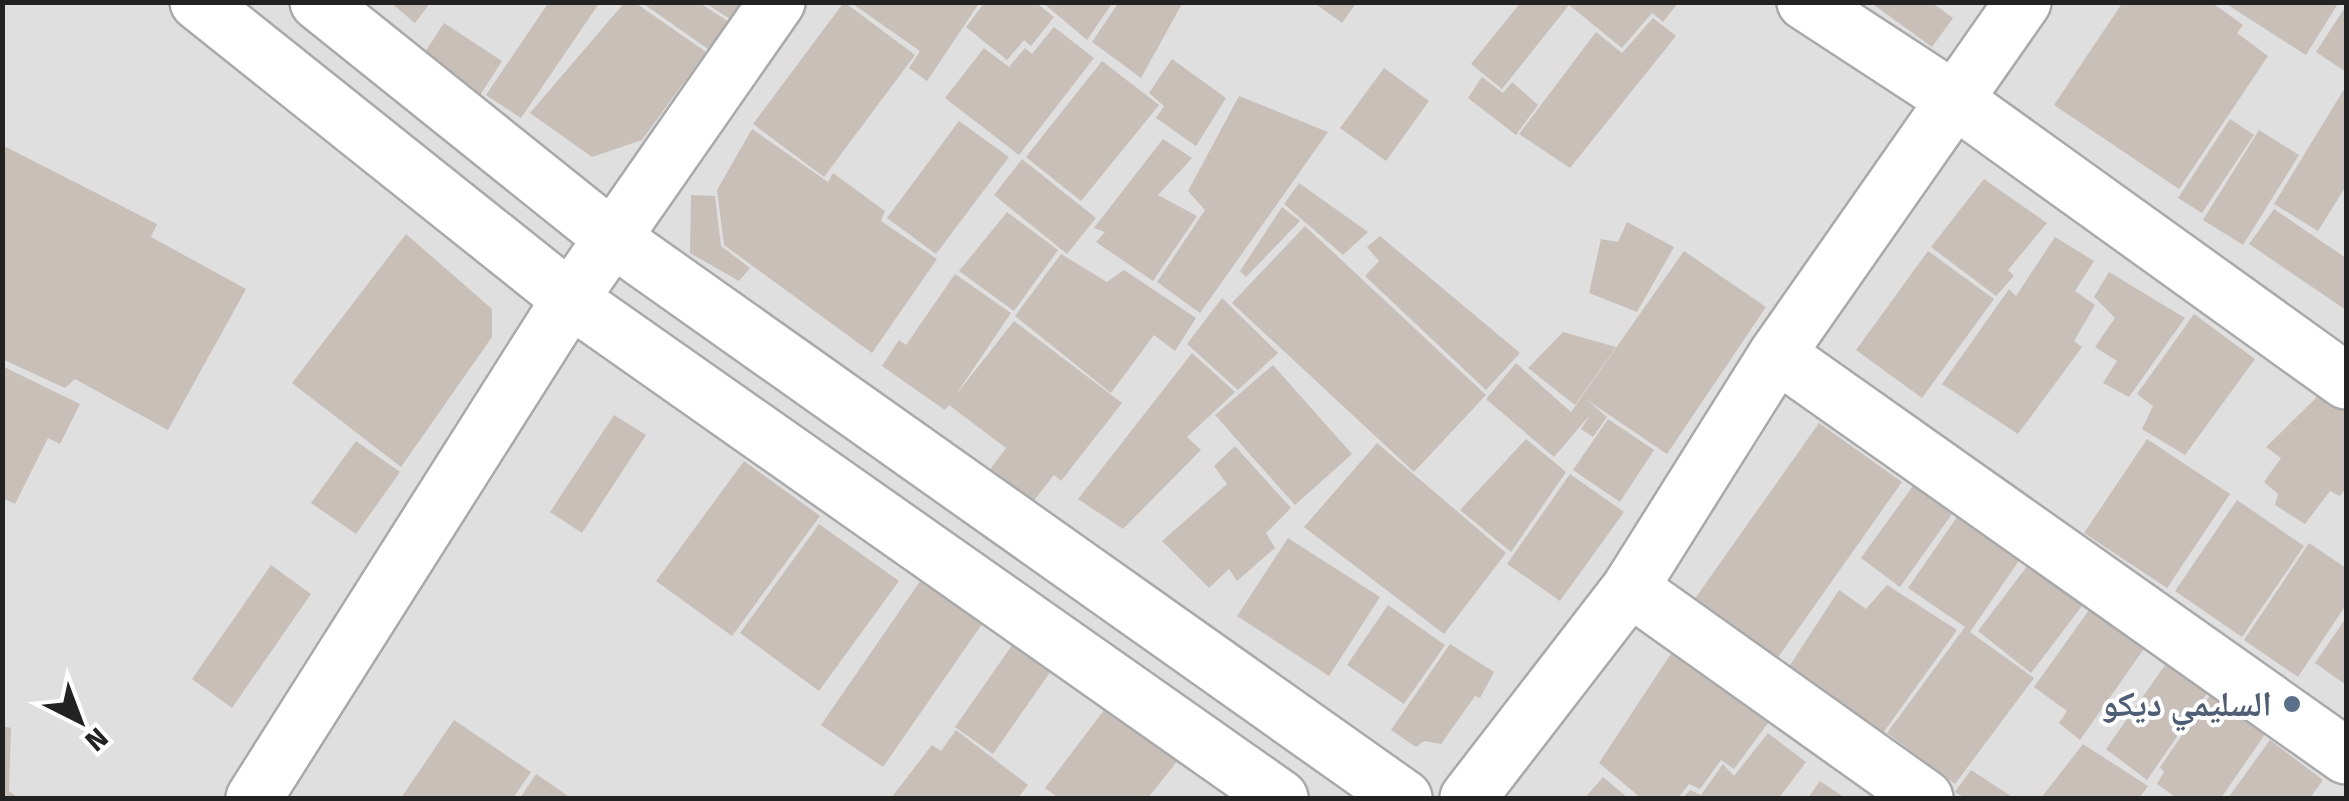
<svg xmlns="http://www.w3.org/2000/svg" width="2349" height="801" font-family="'Fira Sans','Noto Naskh Arabic',sans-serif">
<rect width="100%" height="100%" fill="#f2efe9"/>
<!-- residential -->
<rect fill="#e0dfdf" x="3" y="3" width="2343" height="795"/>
<!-- building -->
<g fill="#c7bfb8">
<path d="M390,2h41l-16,21z"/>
<path d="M549,2h51l-79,116 -35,-23z"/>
<path d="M625,2h9l72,50 -64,88 -50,17 -62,-44z"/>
<path d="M641,2h57l33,21 -20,28z"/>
<path d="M704,2h37l-11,17z"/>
<path d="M844,2l71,53 -91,122 -71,-53z"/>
<path d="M850,2h130l-53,79 -18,-13 11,-17z"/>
<path d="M985,2h50l19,15 -23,29 -7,-6 -17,20 -41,-33z"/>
<path d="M1042,2h71l-26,38z"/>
<path d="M1119,2h64l-42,76 -49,-36z"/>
<path d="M1313,2h44l-15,21z"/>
<path d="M1521,2h158l-16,20 -11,-9 -30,35 -53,-43 -67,84 -31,-25z"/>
<path d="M1870,2h61l22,16 -21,29z"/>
<path d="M2123,2h88l32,23 -6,8 31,23 -89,133 -125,-84z"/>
<path d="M2223,2h116l-33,53z"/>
<path d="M2346,6v66l-30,-20z"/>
<path d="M1653,18l23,18 -106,132 -51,-34 77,-102 26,21z"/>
<path d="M444,23l58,38 -23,36 -58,-39z"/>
<path d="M1054,27l40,31 -75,97 -74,-57 39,-50 25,19 16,-19 7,6z"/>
<path d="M1172,59l54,39 -30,48 -40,-28 8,-12 -15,-13z"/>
<path d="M1102,61l57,44 -78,96 -55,-44z"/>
<path d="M1384,68l45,33 -43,60 -46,-33z"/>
<path d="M1482,77l21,16 9,-11 26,23 -22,30 -48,-37z"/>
<path d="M2346,86v100l-28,45 -44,-27z"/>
<path d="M1239,96l89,36 -128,181 -43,-31 48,-72 -17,-19z"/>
<path d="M2230,119l24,16 -52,78 -24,-15z"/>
<path d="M959,121l50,36 -73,97 -49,-36z"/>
<path d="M752,129l76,53 5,-9 52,38 -4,10 56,38 -65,94 -148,-108 -7,-55z"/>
<path d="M2259,130l40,25 -56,90 -40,-25z"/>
<path d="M1163,139l29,19 -34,37 39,21 -44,65 -57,-39 9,-10 -11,-4z"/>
<path d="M2,145l155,79 -6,13 95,52 -78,141 -93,-51 -10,9 -63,-29z"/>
<path d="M1022,159l74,59 -29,36 -73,-59z"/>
<path d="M1984,179l63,44 -39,47 6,6 -18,20 -65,-49z"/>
<path d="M1299,183l69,49 -25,23 -59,-51z"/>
<path d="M691,195l24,1 6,50 29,22 -11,13 -49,-28z"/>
<path d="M1282,207l18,14 -54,56 -6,-6z"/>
<path d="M2274,209l72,49v52l-97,-66z"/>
<path d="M1007,212l51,38 -44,61 -55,-40z"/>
<path d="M1627,222l47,25 -37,65 -48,-19 12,-54 17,3z"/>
<path d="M1305,226l181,169 -72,77 -182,-169z"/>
<path d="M406,234l86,75v28l-91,130 -109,-84z"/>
<path d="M1380,236l140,117 -34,37 -121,-114 14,-15 -12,-14z"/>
<path d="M2055,237l39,24 -19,30 20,14 -21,36 8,6 -64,87 -76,-50 67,-95 7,7z"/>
<path d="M1684,251l82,56 -99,147 -80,-54 20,17 -14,20 -12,-8 9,-14 -36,42 -68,-58 30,-36 55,49z"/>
<path d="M1928,251l66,48 -72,99 -66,-48z"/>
<path d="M1061,254l46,28 17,-12 72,48 -21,33 -21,-16 -43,58 -96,-77z"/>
<path d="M2109,272l76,46 -56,79 -26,-14 14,-22 -22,-14 20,-29 -21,-21z"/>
<path d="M955,274l56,39 -56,83 59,-75 108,82 -61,78 -7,-6 -22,28 -43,-32 17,-23 -57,-43 -4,5 -63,-44 17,-26 7,5z"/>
<path d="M1222,298l56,55 -40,37 -51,-46z"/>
<path d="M2194,314l61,45 -70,96 -43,-26 11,-23 -16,-12z"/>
<path d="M1563,332l53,15 -41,58 -47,-37z"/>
<path d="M1192,353l43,39 -48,45 14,13 -78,79 -45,-30z"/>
<path d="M1273,365l79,89 -57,51 -80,-90z"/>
<path d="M2,366l78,38 -20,40 -12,-6 -33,66 -13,-6z"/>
<path d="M2320,394l26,19v75l-6,8 -10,-5 -25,33 -30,-19 3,-11 -14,-12 17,-24 -15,-11z"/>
<path d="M614,415l32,20 -64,98 -32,-21z"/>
<path d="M1608,419l46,31 -34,52 -47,-32z"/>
<path d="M1819,423l83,59 -130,184 -83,-59z"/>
<path d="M1526,439l40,33 -55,80 -51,-42z"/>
<path d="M2147,439l83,55 -63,94 -83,-55z"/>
<path d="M356,441l44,31 -44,62 -45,-31z"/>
<path d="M1377,443l129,110 -62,81 -140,-107z"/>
<path d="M1235,446l56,62 -25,25 9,15 -38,33 -8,-12 -20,19 -47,-47 65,-57 -13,-18z"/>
<path d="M744,461l76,55 -88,120 -76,-55z"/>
<path d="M1923,472l39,28 -62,87 -39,-29z"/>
<path d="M1570,474l54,38 -64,89 -53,-37z"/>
<path d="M2237,500l67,46 -62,91 -67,-46z"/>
<path d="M1966,504l63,42 -59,86 64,46 -79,106 -68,-51 78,-106 -57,-39z"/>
<path d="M819,524l80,57 -80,110 -79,-58z"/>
<path d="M1288,538l92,59 -51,79 -92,-60z"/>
<path d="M2309,543l37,25v37l-48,72 -54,-37z"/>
<path d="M2037,553l54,41 -60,79 -53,-42z"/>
<path d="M934,561l62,43 -113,163 -62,-42z"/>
<path d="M271,565l40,29 -79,114 -40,-29z"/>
<path d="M1887,585l70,45 -79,110 -97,-61 58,-89 27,19z"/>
<path d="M2094,603l54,40 -68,97 -21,-17 8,-12 -33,-24z"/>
<path d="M1388,605l57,40 -41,59 -57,-39z"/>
<path d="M2346,618v67l-31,-22z"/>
<path d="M1022,631l38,27 -67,96 -38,-27z"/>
<path d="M1450,644l44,28 -14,26 -5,-2 -34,48 -17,-3 -8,6 -25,-17z"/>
<path d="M1674,649l94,74 -34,46 -13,-9 -21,29 -11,-5 -11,14h-37l-42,-35z"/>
<path d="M2170,658l40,31 -63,91 -41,-31z"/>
<path d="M2213,691l55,39 -47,68h-44l-20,-14 7,-12 -4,-5z"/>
<path d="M1111,701l71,54 -34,43h-89l-14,-10z"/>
<path d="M454,720l77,52 -18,26h-112z"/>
<path d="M2,726l9,2 -2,63 9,7h-16z"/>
<path d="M956,730l72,55 -10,13h-127l41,-53 9,6z"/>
<path d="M1768,733l38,29 -27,36h-96l7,-8 11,5 22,-31 11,12z"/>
<path d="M2270,740l53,40 -13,18h-82z"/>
<path d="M2083,744l65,42 -9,12h-98z"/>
<path d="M1971,770l43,28h-49l-10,-6z"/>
<path d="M536,774l35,24h-51z"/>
<path d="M1603,777l25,21h-43z"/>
<path d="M1820,781l25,17h-37z"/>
</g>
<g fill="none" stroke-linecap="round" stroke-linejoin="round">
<!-- minor casing -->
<g stroke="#a9a9a9" stroke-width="60">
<g id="minor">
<path d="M198,2l372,297 710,499"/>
<path d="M318,2l293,235 793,561"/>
<path d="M1805,2l150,98 391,281"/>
<path d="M1777,354l569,402"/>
<path d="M1630,588l295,210"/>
<path d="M254,798l316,-499 207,-297"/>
<path d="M1468,798l162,-210 147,-234 246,-352"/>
</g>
</g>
<!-- minor -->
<use href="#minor" stroke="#fff" stroke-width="55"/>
</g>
<!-- markers -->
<circle fill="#5c6f8a" stroke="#fff" stroke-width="4" cx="2292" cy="704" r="10"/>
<g text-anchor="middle" stroke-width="8" stroke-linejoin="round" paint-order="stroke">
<!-- service labels -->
<g font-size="35" font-weight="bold" fill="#4e5e75" stroke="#fff" text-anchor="end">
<text x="2272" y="716">السليمي ديكو</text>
</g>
</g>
<!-- border -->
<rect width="2349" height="801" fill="none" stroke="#222222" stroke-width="10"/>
<!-- north arrow -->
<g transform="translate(80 721) rotate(138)" stroke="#ffffff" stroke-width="8" paint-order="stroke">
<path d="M0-8L18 38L0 25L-18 38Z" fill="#222222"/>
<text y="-15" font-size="28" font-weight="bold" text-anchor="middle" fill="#222222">N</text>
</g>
</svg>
